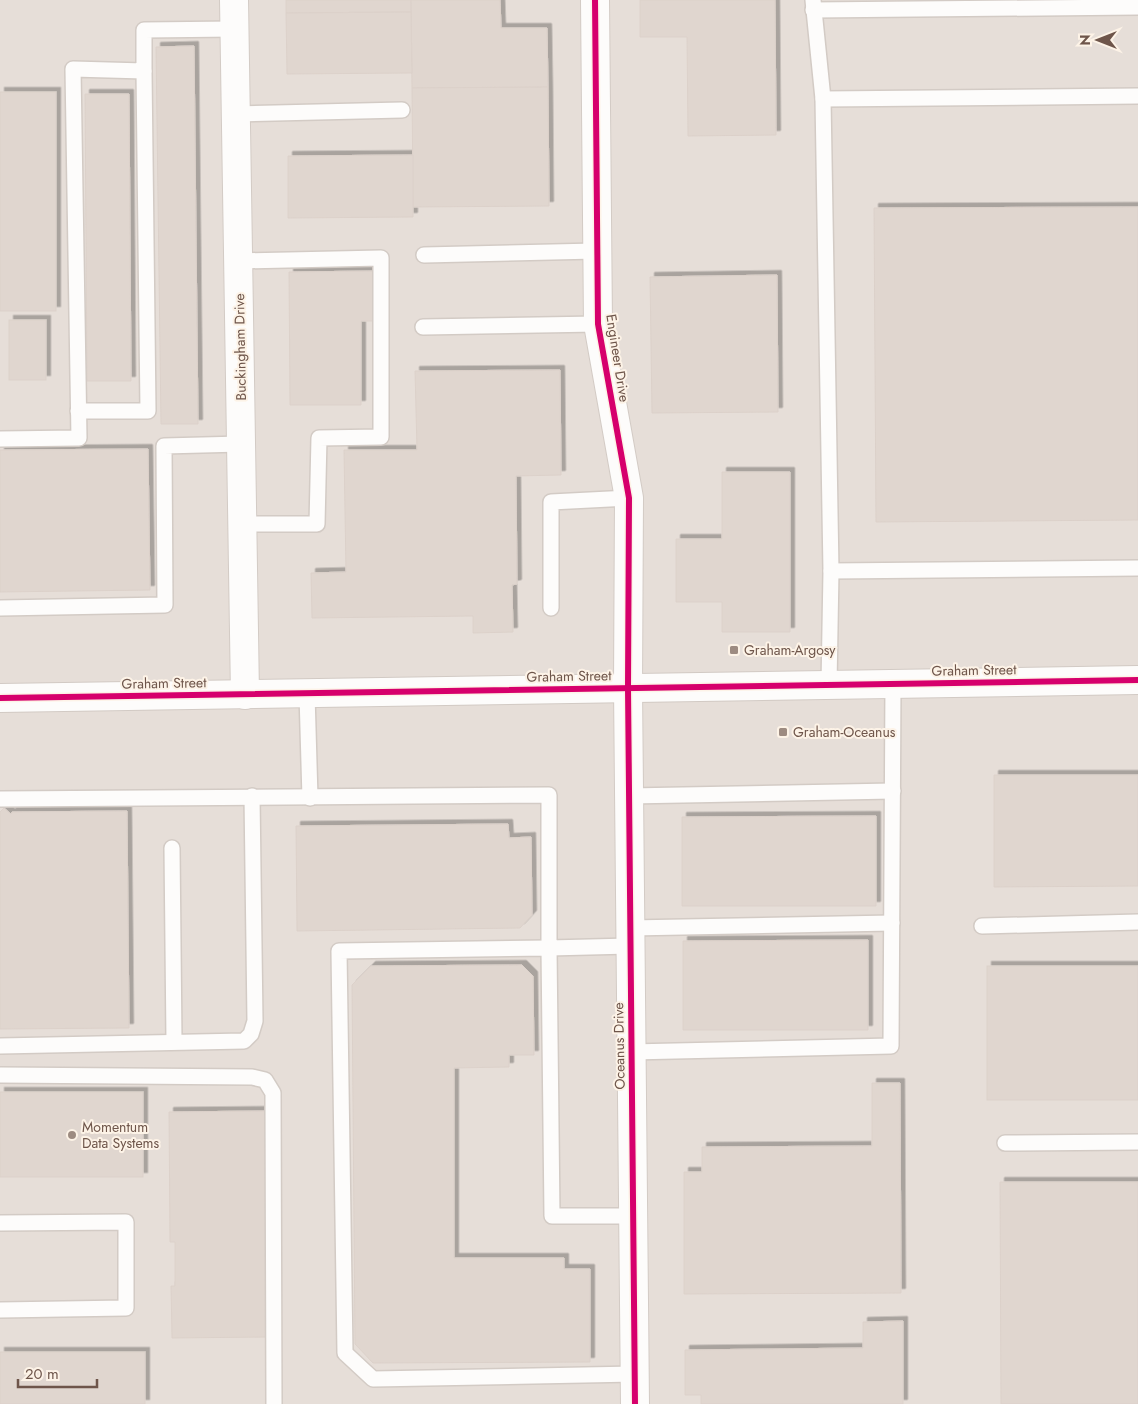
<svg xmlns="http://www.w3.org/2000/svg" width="1138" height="1404" font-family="Jost,sans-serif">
<defs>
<filter id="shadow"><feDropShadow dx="4.5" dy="-4.5" stdDeviation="0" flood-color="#0004"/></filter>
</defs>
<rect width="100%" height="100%" fill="#f4eee7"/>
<!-- industrial -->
<rect fill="#e6ded8" x="0" y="0" width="1138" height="1404"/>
<!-- building -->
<g fill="#e0d6cf" stroke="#dcd1ca" filter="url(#shadow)">
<path d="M286,0h125v12l-125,1z"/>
<path d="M411,0h89l1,28h46l1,59 -136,1z"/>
<path d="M640,0h135l1,135 -88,1 -1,-99h-47z"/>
<path d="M411,12l1,61 -125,1 -1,-61z"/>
<path d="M194,46l4,378h-37l-5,-377z"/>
<path d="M548,87l1,119 -136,1 -1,-119z"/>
<rect x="0" y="92" width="56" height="219"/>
<path d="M85,94h44l2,287h-44z"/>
<path d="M413,155v62l-125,1v-62z"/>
<path d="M1138,207v313l-262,2 -2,-314z"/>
<path d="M377,271v50h-16v84h-71l-1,-133z"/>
<path d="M777,275l1,137 -126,1 -2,-136z"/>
<rect x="9" y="320" width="37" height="60"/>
<path d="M560,370l1,105 -45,1 1,108 -5,1 1,47 -40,1v-17l-161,2 -1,-45 35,-1 -2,-122h73l-2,-79z"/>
<path d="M148,449l2,141 -150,2v-142z"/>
<path d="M722,472h68v160h-68v-30h-46v-63h46z"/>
<path d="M994,775h144v111l-144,1z"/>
<path d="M4,808l7,6 1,-2 115,-1 2,217 -129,1v-217z"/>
<path d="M876,816v90h-194v-89z"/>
<path d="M508,824l1,14 22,-1 1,78 -12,13 -223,3 -1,-105z"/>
<path d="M868,940v90h-185v-89z"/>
<path d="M522,965l11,11 1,79h-25v12l-55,1v190h110v11h26v93l-217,1 -18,-19 -3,-359 19,-19z"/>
<rect x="987" y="966" width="151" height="134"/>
<path d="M872,1083h28l1,210 -217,1v-122h18v-25l170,-1z"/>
<rect x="0" y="1092" width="143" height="85"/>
<path d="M265,1111l2,226 -95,1 -1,-52h4v-44h-5l-1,-130z"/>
<path d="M1000,1182h138v222h-137z"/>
<path d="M903,1321v83h-202v-9h-16v-45l178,-2v-26z"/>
<rect x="0" y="1352" width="145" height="52"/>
</g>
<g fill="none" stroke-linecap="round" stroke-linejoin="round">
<!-- lane casing -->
<g stroke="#d3cbc5" stroke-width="18">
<g id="lane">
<path d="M813,0l10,99 8,472 -2,114"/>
<path d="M813,10l325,-3"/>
<path d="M823,99l315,-3"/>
<path d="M236,114l166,-4"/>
<path d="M424,255l172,-4"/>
<path d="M238,261l143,-3v179l-62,1 -2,86h-74"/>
<path d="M423,327l175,-3"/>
<path d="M78,411h70l-4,-340"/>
<path d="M0,439l79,-1 -6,-369 71,2v-41l91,-1"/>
<path d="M831,571l307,-3"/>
<path d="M0,608l165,-3 -1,-159 77,-2"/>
<path d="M551,608v-106l78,-4"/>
<path d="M307,694l3,104"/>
<path d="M629,796l264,-5"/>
<path d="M0,799l549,-4v153l81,-2"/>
<path d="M172,848l2,193"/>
<path d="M982,926l156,-4"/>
<path d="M630,928l262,-5"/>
<path d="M0,1046l244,-5 7,-7 4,-13 -3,-225"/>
<path d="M631,1052l260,-6 2,-363"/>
<path d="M0,1075l252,2 13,3 8,13 1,311"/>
<path d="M1005,1143l133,-1"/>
<path d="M633,1216h-81l-3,-268 -210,3 6,402 28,26 262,-5"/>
<path d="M0,1223l126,-1v86l-126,2"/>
</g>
</g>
<!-- street casing -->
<g stroke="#d3cbc5" stroke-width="30">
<g id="street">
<path d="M234,0l11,695"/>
<path d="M595,0l3,324 31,174 -1,190 7,716"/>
</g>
</g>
<!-- secondary casing -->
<g stroke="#d2cac4" stroke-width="30">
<path id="secondary" d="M0,698l1138,-18"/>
</g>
<!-- lane -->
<use href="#lane" stroke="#fdfcfb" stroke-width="15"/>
<!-- street -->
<use href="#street" stroke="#fdfcfb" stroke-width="28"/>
<!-- secondary -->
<use href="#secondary" stroke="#fdfcfb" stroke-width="28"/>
<!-- cycleway casing -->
<g stroke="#fdf3e7" stroke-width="9">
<g id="cycleway">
<path d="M595,0l3,324 31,174 -1,190 7,716"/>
<path d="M0,698l1138,-18"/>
</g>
</g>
<!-- cycleway -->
<use href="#cycleway" stroke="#d6006c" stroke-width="6"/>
</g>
<!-- markers -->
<g fill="#9d8b81" stroke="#fdf3e7" stroke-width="2">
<rect x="729" y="645" width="10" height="10" rx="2.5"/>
<rect x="778" y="727" width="10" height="10" rx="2.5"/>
<circle cx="72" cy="1135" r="5"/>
</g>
<g text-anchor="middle" stroke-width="4" stroke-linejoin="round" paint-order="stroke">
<!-- street labels -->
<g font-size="14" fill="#6e554a" stroke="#fdf3e7">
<text transform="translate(240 347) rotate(-91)" y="5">Buckingham Drive</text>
<text transform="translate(618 358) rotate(81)" y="5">Engineer Drive</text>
<text transform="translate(974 670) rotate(-1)" y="5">Graham Street</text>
<text transform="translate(569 676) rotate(-1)" y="5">Graham Street</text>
<text transform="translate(164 683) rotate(-1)" y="5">Graham Street</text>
<text transform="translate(619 1046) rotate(-91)" y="5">Oceanus Drive</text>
</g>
<!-- poi labels -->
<g font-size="14" fill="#6e554a" stroke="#fdf3e7" text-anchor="start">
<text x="744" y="655">Graham-Argosy</text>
<text x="793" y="737">Graham-Oceanus</text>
<text x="82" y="1132">Momentum<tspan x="82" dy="16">Data Systems</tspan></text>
</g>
</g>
<!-- north arrow -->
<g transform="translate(1098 40) rotate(270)" stroke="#fdf3e7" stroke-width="4" paint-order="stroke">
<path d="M0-4L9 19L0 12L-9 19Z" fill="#6e554a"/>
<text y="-8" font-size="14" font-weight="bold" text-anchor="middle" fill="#6e554a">N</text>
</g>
<!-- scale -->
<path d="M18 1379v8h79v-8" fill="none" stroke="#6e554a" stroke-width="2.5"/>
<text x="25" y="1379" font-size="15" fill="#6e554a" stroke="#fdf3e7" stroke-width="4" paint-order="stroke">20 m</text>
</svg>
